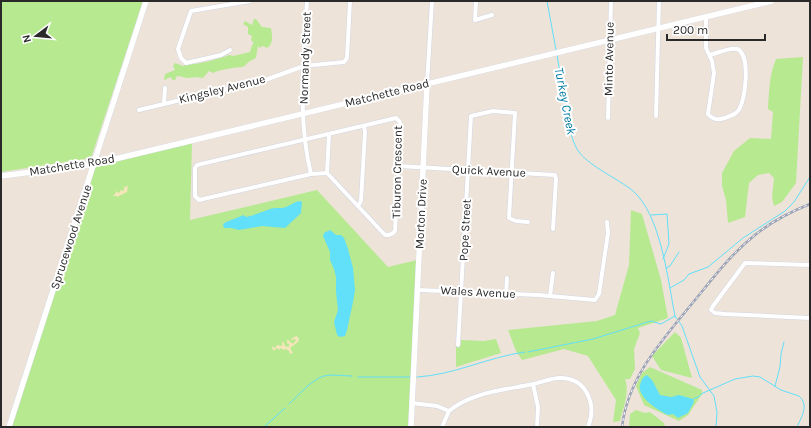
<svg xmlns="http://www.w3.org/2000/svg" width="811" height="428" font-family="Karla,sans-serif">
<rect width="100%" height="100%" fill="#ede3d9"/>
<!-- green -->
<g fill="#b7e991">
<path d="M1,1h142l-52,157 -90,14z"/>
<path d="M254,19h2l6,8 9,1c1,7 3,16 -4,20l-4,-2 -4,2 -1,-3 -2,13 -6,3 -7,6c-6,0 -25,3 -30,6l-4,-2 -6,7c-6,-1 -10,-1 -15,0 -4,0 -7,-2 -11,-2l-2,4h-2l-3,-3 -5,3 -1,-1 1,-5 10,-4 -2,-4 2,-3 8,3 4,-2c7,2 35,-6 42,-9l4,1 17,-4 2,-7 2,-2 -3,-3 1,-4 -4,-2v-7l-5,-3 2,-3 7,4z"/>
<path d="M803,57l-7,126 -14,19 -8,4 -2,-8 2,-20 -5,-5 -11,2 -9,8 -4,34 -17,6 -2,-23 -4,-14v-13l12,-22 16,-13 21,1 2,-27 -5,-3c1,-17 1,-33 8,-50z"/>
<path d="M192,143l-2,77 127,-30 71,77 29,-7 -9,167h-397l84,-259 3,-2z"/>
<path d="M631,210l11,4 19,66 7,38 -30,10 2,5 -6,16 1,20 -5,10h-5c5,13 -2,29 -5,42l-7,1 3,-22 -28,-44 -24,-7 -42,11 -6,-9 -8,-21 89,-9 18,-6 14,-50z"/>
<path d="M675,332l6,6 11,40 -31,-8 -9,-14z"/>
<path d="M496,339l5,14 -45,14v-22h5v-5l23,1z"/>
<path d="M650,367l52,23v4l-14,21 -9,6 -35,-16 -8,-19 6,-13z"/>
<path d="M636,410l9,3 5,-1 14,11 1,4h-36l1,-13z"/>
</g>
<!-- sand -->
<g fill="#f5e6b9">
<path d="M128,186l-1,6 -10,5v-1h-4l3,-3 -1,-2 4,2 2,-3 3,1v-4z"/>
<path d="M296,336l2,1 1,2 -1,3 -8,6 3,5 -3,1 -1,-3 -3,-2 -3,1 -2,-2 -2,2 -2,-2 -4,3 -1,-5 3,2 2,-3 5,1v-3l1,-2 2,5 4,1v-3l-2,-1v-3h1l5,4 3,-4 -1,-1 -3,1 -1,-1z"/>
</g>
<!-- water -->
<g fill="#62dff9">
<path d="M300,201l2,1 -1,11 -16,15 -23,-2 -23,4 -8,-2h-7l-1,-4c3,-3 15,-6 20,-9l3,2c9,-2 16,-5 24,-8 5,-2 11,0 16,-2 5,-2 8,-5 14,-6z"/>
<path d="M330,230l6,5h5l3,3 4,11 5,19 2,22 -2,12 -6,28 -2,6 -5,1 -3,-2 -3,-13 4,-12 -2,-18v-15l-2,-8 -4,-9v-8l-7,-16 1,-3z"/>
<path d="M647,375l5,5 8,15 11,2 8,-2 14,4 1,3 -6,11 -10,5 -5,-4 -5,1c-10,-5 -34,-19 -27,-33 1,-3 2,-5 6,-7z"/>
</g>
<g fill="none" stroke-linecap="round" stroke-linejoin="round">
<!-- stream -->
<g stroke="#62dff9" stroke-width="1">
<path d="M547,1l9,49"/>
<path d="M557,55c3,18 6,36 10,54 2,13 3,28 10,40 9,16 42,30 56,42 28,24 35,90 42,125l7,10 18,51 14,19 3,16 -1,15"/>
<path d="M651,215l16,-1 2,30 -6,15"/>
<path d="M666,268l4,-2 9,-14"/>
<path d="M670,288l14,-8 5,-6 19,-7 35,-29 42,-27 9,-9 16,-25"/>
<path d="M528,352l65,-13 58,-18 10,3 14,-8"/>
<path d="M358,377h53"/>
<path d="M417,377c37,-2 71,-20 108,-25"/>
<path d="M775,386l5,-19 1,-13 3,-12"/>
<path d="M693,399l5,-2 5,-4 32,-14 18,-3 7,1 21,13 18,6c10,9 3,20 -2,31"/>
<path d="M289,404c9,-8 23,-25 35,-28 9,-2 19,0 28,0"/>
<path d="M264,427l21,-19"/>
</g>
<!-- street casing -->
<g stroke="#cfd5e4" stroke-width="5">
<g id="street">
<path d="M307,1c-3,57 -10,117 4,173"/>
<path d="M476,1l-1,19 17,-5"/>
<path d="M706,17v31l6,13 2,12 -6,41c5,6 10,6 17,4 4,-2 10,-3 13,-7 8,-10 13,-57 -1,-62 -7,-2 -19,4 -27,6"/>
<path d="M230,50l-9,5 -35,8 -5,-5 -3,-9 13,-38 59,-10"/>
<path d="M427,84l5,-83"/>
<path d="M164,103l1,-15"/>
<path d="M139,110l129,-31 36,-13 40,-4 3,-4 3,-57"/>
<path d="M656,116l3,-115"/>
<path d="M396,118l3,3 2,4 -6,106c-3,4 -6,4 -10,4l-58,-62 -16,1 -112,26 -4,-4v-28l2,-3z"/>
<path d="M608,118l3,-117"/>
<path d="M399,166l156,9 1,4 -3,50"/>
<path d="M327,173l2,-39"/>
<path d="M358,206l3,-5 4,-69 -1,-6"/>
<path d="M810,265l-65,-2 -32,43 -2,4 4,3 10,1 85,4"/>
<path d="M418,290l120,5 57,5 4,-6 9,-61 -1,-11"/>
<path d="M506,294l1,-16"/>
<path d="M550,296l3,-23"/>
<path d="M458,345l13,-229 22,-5 22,2 -6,105 7,3 12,1"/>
<path d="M533,384l5,23 -1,20"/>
<path d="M412,403l25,3 12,5c23,-19 56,-21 84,-27 9,-2 19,-6 27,-6 27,0 37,27 28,49"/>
<path d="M442,427l7,-16"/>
</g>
</g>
<!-- secondary casing -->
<g stroke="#cfd5e4" stroke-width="6">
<g id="secondary">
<path d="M1,176l93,-12 678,-163"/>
<path d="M9,427l137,-426"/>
<path d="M411,427l16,-343"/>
</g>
</g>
<!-- street -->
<use href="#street" stroke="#fff" stroke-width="4"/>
<!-- secondary -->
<use href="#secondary" stroke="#fff" stroke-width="5.5"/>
<!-- rail casing -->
<g stroke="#9ca2b5" stroke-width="2.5">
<path id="rail" d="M622,427c6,-51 42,-89 73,-127 19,-23 36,-46 60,-65 16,-13 35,-23 55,-31"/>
</g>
<!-- rail -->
<use href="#rail" stroke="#fff" stroke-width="1" stroke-dasharray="3" stroke-linecap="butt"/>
</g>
<g text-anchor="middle" stroke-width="4" stroke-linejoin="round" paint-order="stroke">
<!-- street labels -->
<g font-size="12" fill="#292929" stroke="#fff">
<text transform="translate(305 58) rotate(-88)" y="4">Normandy Street</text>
<text transform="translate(609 59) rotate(-89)" y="4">Minto Avenue</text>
<text transform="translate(222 89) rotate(-14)" y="4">Kingsley Avenue</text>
<text transform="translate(387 93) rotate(-14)" y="4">Matchette Road</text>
<text transform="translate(72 165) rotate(-9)" y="4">Matchette Road</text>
<text transform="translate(489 171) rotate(3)" y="4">Quick Avenue</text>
<text transform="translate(397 172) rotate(-89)" y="4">Tiburon Crescent</text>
<text transform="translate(421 214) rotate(-87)" y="4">Morton Drive</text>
<text transform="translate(465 230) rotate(-87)" y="4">Pope Street</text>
<text transform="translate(71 237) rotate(-72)" y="4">Sprucewood Avenue</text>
<text transform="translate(478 292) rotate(3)" y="4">Wales Avenue</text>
</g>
<!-- water labels -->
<g font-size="13" font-style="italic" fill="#027ca4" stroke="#fff">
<text transform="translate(566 101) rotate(79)" y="5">Turkey Creek</text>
</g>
</g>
<!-- border -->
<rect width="811" height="428" fill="none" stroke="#292929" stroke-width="4"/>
<!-- north arrow -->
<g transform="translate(36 36) rotate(254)" stroke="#ffffff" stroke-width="3" paint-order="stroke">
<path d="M0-3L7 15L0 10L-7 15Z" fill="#292929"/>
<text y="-6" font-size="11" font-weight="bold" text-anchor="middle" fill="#292929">N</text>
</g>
<!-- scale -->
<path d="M667 34v6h98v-6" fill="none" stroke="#292929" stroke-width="2"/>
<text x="673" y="34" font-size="12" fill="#292929" stroke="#ffffff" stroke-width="3" paint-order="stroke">200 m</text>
</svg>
